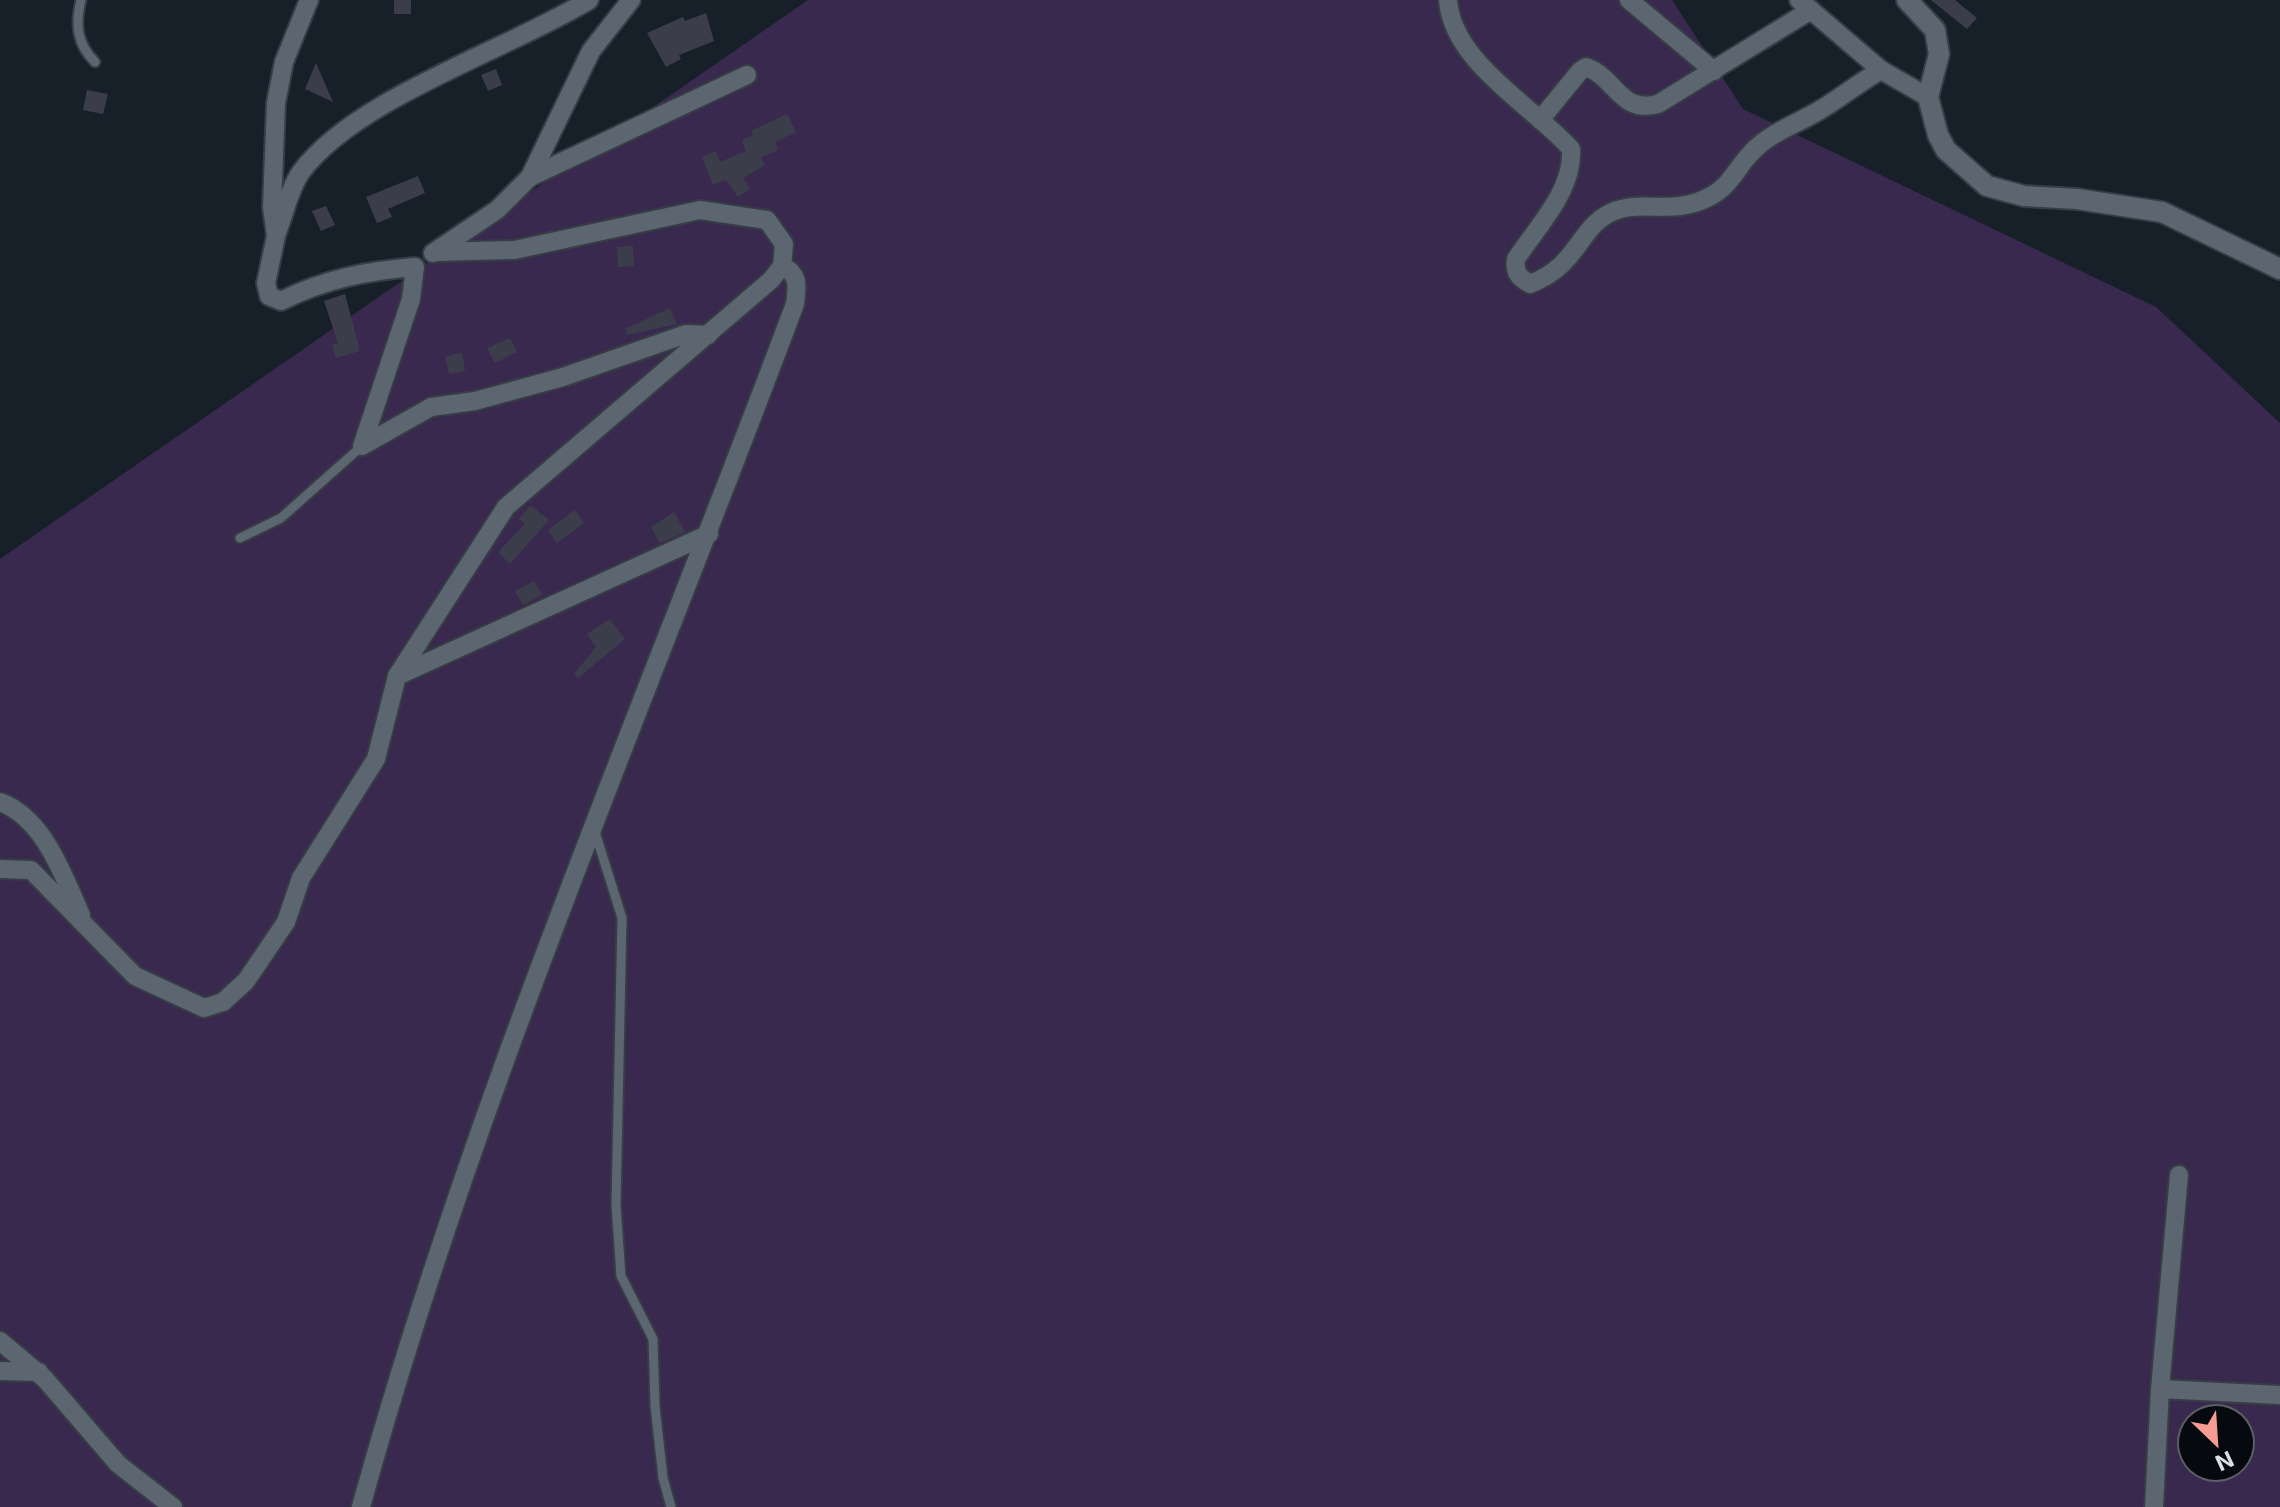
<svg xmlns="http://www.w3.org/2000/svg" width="2280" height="1507" font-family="Inter,sans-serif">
<rect width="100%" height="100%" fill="#172029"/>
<!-- green -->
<path fill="#3a294e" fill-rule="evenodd" d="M808,0h864l71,109 413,198 124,116v1084h-2280v-948zM2192,1419h48v48h-48z"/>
<!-- building -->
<g fill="#3b3e4a">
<rect x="394" y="0" width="17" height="14"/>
<path d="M1931,0h24l22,18 -10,11z"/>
<path d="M706,13l8,28 -35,14 2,4 -15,8 -19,-34 36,-16 2,4z"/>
<path d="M316,63l17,39 -28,-13z"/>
<path d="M496,69l6,16 -14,6 -7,-16z"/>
<path d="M87,90l21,4 -5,20 -20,-4z"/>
<path d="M787,114l9,18 -21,10 3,8 -17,8 4,7 -22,13 7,11 -12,8 -12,-17 -13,5 -11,-28 14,-6 4,11 26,-11 -4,-11 11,-5 -2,-4z"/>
<path d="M418,176l7,17 -37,16 4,8 -15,6 -11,-26z"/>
<path d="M326,206l9,19 -14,6 -9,-20z"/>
<path d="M633,246l1,20 -16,1 -1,-20z"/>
<path d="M345,294l15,57 -24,7 -4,-13 6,-2 -14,-42z"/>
<path d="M670,308l7,16 -50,11 -2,-6z"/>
<path d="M510,338l7,14 -22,11 -8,-15z"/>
<path d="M462,352l3,19 -16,3 -4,-17z"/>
<path d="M530,505l19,15 -39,44 -12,-12 27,-28 -6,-5z"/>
<path d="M575,510l9,13 -27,20 -9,-13z"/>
<path d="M674,512l11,20 -25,11 -9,-16z"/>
<path d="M534,581l8,14 -19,10 -8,-14z"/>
<path d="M610,619l15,20 -47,39 -4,-4 22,-27 -9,-13z"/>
</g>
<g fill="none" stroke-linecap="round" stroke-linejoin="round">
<!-- lane casing -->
<g stroke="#373d44" stroke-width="13">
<g id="lane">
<path d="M81,0c-6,25 -4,44 14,62"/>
<path d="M240,538l41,-20 81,-72"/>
<path d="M595,832l27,86 -6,287 5,71 32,63 2,67 8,72 8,29"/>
</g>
</g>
<!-- street casing -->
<g stroke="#373d44" stroke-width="22">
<g id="street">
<path d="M309,0l-25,62 -8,41 -4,104 4,29 -10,47 3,13 12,5c44,-22 85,-30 134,-34l-4,32 -49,147 69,-39 44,-6 88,-24 123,-43 22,1"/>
<path d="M1448,0c4,62 85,106 123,149 3,41 -34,78 -55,110 -2,13 2,18 14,25 48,-18 48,-55 80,-71 30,-15 63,4 101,-17 20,-11 26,-29 41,-44 19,-20 45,-28 68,-42 20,-12 40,-28 61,-40"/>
<path d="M1629,0l85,71"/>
<path d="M1799,0l82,70 47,27"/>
<path d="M1540,120l40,-49 6,-4c31,11 33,47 72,37l153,-94"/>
<path d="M530,177l217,-102"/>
<path d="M276,235c8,-19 13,-46 25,-63 55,-74 206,-122 288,-172"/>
<path d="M433,253l64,-43 33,-33 61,-126 40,-51"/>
<path d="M397,676l312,-142"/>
<path d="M0,802c44,16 63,73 81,113"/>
<path d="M0,869l31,1 104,106 69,32 19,-6 23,-21 40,-59 15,-44 75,-119 21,-83 109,-169 265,-227 11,-14 2,-22 -17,-24 -67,-10 -186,40 -79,2"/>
<path d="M0,1341l45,38 73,85 55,43"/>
<path d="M0,1371l39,1"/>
<path d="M2160,1389l120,6"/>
<path d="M361,1507c113,-411 285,-804 434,-1203 2,-17 5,-30 -13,-38"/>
<path d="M2154,1507l6,-118 19,-214"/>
</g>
</g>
<!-- secondary casing -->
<g stroke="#373d44" stroke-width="24">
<path id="secondary" d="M1907,0l28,30 4,24 -11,43 10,38 8,15 41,36 37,10 53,3 85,13 118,57"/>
</g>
<!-- lane -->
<use href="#lane" stroke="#5c6671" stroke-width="9"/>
<!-- street -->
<use href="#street" stroke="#5c6671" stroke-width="18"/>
<!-- secondary -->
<use href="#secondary" stroke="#5c6671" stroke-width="20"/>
</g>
<!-- north arrow -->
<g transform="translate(2216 1443) rotate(155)"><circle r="38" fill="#06090d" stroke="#5b5f64" stroke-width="2"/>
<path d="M0-6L14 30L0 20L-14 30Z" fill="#f59c93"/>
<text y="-12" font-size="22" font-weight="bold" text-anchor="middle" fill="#dae0e7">N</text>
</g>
</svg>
